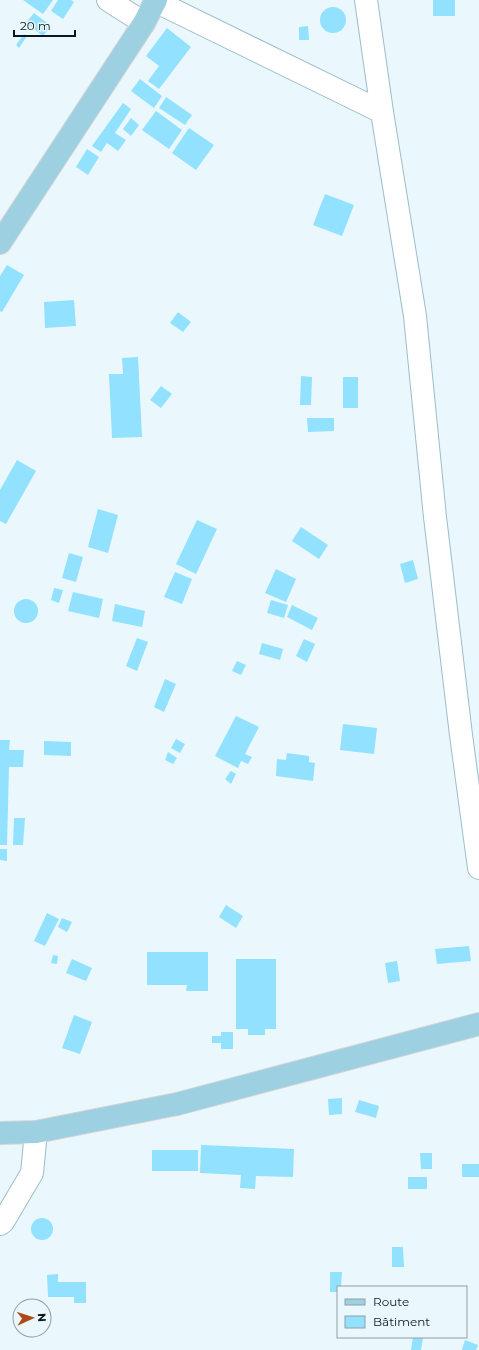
<svg xmlns="http://www.w3.org/2000/svg" width="479" height="1350" font-family="Montserrat,sans-serif">
<rect width="100%" height="100%" fill="#eaf8fd"/>
<!-- building -->
<g fill="#91e1ff">
<path d="M23,0h30l-10,14z"/>
<path d="M58,0h13l3,2 -11,17 -12,-8z"/>
<rect x="433" y="0" width="22" height="16"/>
<circle cx="333" cy="20" r="13"/>
<path d="M34,13l17,13 -8,10 -17,-13z"/>
<path d="M308,26l1,14h-10v-13z"/>
<path d="M167,28l24,19 -32,42 -11,-8 11,-15 -13,-10z"/>
<path d="M24,34l3,2 -8,12 -3,-3z"/>
<path d="M140,79l22,17 -8,12 -23,-17z"/>
<path d="M166,97l26,18 -7,10 -26,-17z"/>
<path d="M123,103l8,6 -16,24 11,7 -8,11 -11,-8 -6,9 -9,-6z"/>
<path d="M156,111l26,19 -13,19 -27,-19z"/>
<path d="M131,118l8,7 -8,11 -8,-7z"/>
<path d="M189,128l25,17 -18,25 -24,-17z"/>
<path d="M87,149l12,8 -11,18 -12,-8z"/>
<path d="M325,194l29,11 -12,31 -29,-11z"/>
<path d="M7,265l17,10 -22,37 -2,-1v-35z"/>
<path d="M74,300l2,26 -31,2 -1,-26z"/>
<path d="M178,312l13,10 -8,10 -13,-9z"/>
<path d="M138,357l4,80 -30,1 -3,-64h14l-1,-16z"/>
<path d="M301,376l11,1 -1,28h-11z"/>
<rect x="343" y="377" width="15" height="31"/>
<path d="M161,386l11,8 -11,14 -11,-8z"/>
<path d="M307,418h27v13l-26,1z"/>
<path d="M17,460l19,11 -30,53 -6,-3v-31z"/>
<path d="M98,509l20,6 -10,38 -20,-6z"/>
<path d="M197,520l20,9 -21,45 -20,-10z"/>
<path d="M301,527l27,18 -9,14 -27,-18z"/>
<path d="M69,553l14,4 -7,25 -14,-4z"/>
<path d="M413,560l5,19 -13,4 -5,-19z"/>
<path d="M276,569l20,10 -10,23 -21,-9z"/>
<path d="M175,572l17,7 -10,25 -18,-7z"/>
<path d="M54,588l9,2 -4,13 -8,-3z"/>
<path d="M73,592l30,7 -4,19 -31,-7z"/>
<circle cx="26" cy="611" r="12"/>
<path d="M271,600l17,5 -4,13 -17,-5z"/>
<path d="M115,604l30,7 -3,16 -30,-6z"/>
<path d="M292,605l26,13 -6,12 -25,-13z"/>
<path d="M137,638l11,4 -11,29 -11,-5z"/>
<path d="M304,639l11,5 -8,18 -11,-6z"/>
<path d="M262,643l21,6 -3,11 -21,-6z"/>
<path d="M237,661l9,4 -5,10 -9,-4z"/>
<path d="M165,679l11,5 -12,28 -10,-5z"/>
<path d="M236,716l23,11 -14,27 7,3 -4,7 -7,-3 -3,7 -23,-12z"/>
<path d="M343,724l34,4 -3,26 -34,-4z"/>
<path d="M176,739l9,5 -5,9 -9,-5z"/>
<path d="M0,740h10l-1,10h15l-1,17h-14l-2,78h-7z"/>
<path d="M44,741l27,1v14l-27,-1z"/>
<path d="M168,752l9,6 -4,6 -8,-4z"/>
<path d="M287,753l22,3v6l6,1 -2,18 -37,-5 1,-17 9,1z"/>
<path d="M231,771l5,3 -5,10 -6,-5z"/>
<path d="M14,818h11l-2,27h-10z"/>
<path d="M0,849h7v12l-7,-1z"/>
<path d="M226,905l17,11 -7,12 -17,-11z"/>
<path d="M47,913l12,6 -14,27 -11,-5z"/>
<path d="M62,918l10,4 -5,10 -9,-5z"/>
<path d="M469,946l2,15 -34,3 -2,-15z"/>
<path d="M147,952h61v39h-22l1,-6h-40z"/>
<path d="M53,955l5,1 -1,8 -6,-1z"/>
<path d="M72,959l20,9 -6,13 -20,-8z"/>
<path d="M236,959h40v70h-11v6h-17v-6h-12z"/>
<path d="M397,961l3,20 -12,2 -3,-20z"/>
<path d="M74,1015l18,7 -12,32 -18,-6z"/>
<path d="M221,1032h12v17h-12v-6h-9v-7h9z"/>
<path d="M342,1098v16l-13,1 -1,-16z"/>
<path d="M359,1100l20,6 -3,12 -21,-6z"/>
<path d="M201,1145l93,4 -1,28 -37,-1 -1,13 -15,-1 1,-13 -41,-2z"/>
<rect x="152" y="1150" width="46" height="21"/>
<path d="M420,1153h12v16h-11z"/>
<rect x="462" y="1164" width="17" height="13"/>
<rect x="408" y="1177" width="19" height="12"/>
<circle cx="42" cy="1229" r="11"/>
<path d="M392,1247h11l1,20h-12z"/>
<path d="M330,1272h12l-1,15h-3v5h-8z"/>
<path d="M58,1274v8h28v21h-12v-6h-26l-1,-22z"/>
<path d="M413,1337h10l-2,13h-10z"/>
<path d="M465,1340l13,5 -2,5h-14z"/>
</g>
<g fill="none" stroke-linecap="round" stroke-linejoin="round">
<!-- minor casing -->
<g stroke="#9cbdca" stroke-width="24">
<g id="minor">
<path d="M108,0l36,23"/>
<path d="M366,0l16,112 33,204 20,201 26,218 18,133"/>
<path d="M155,1l227,111"/>
<path d="M0,1224l3,-2 29,-49 4,-41"/>
</g>
</g>
<!-- major casing -->
<g stroke="#d3d5d6" stroke-width="24">
<g id="major">
<path d="M0,243l144,-220 12,-23"/>
<path d="M0,1133l36,-1 141,-28 302,-80"/>
</g>
</g>
<!-- minor -->
<use href="#minor" stroke="#fff" stroke-width="22"/>
<!-- major -->
<use href="#major" stroke="#9dd0e1" stroke-width="22"/>
</g>
<!-- legend -->
<rect x="337" y="1286" width="130" height="52" fill="#eaf8fd" stroke="#919ea3"/>
<rect x="345" y="1299" width="20" height="6" fill="#9dd0e1" stroke="#919ea3"/>
<text x="373" y="1306" font-size="12" fill="#0c181d">Route</text>
<rect x="345" y="1316" width="20" height="12" fill="#91e1ff" stroke="#919ea3"/>
<text x="373" y="1326" font-size="12" fill="#0c181d">Bâtiment</text>
<!-- north arrow -->
<g transform="translate(32 1318) rotate(87)"><circle r="19" fill="#eaf8fd" stroke="#919ea3"/>
<path d="M0-3L7 15L0 10L-7 15Z" fill="#ae4a17"/>
<text y="-6" font-size="11" font-weight="bold" text-anchor="middle" fill="#0c181d">N</text>
</g>
<!-- scale -->
<path d="M14 30v6h61v-6" fill="none" stroke="#0c181d" stroke-width="2"/>
<text x="20" y="30" font-size="12" fill="#0c181d" stroke="#eaf8fd" stroke-width="3" paint-order="stroke">20 m</text>
</svg>
